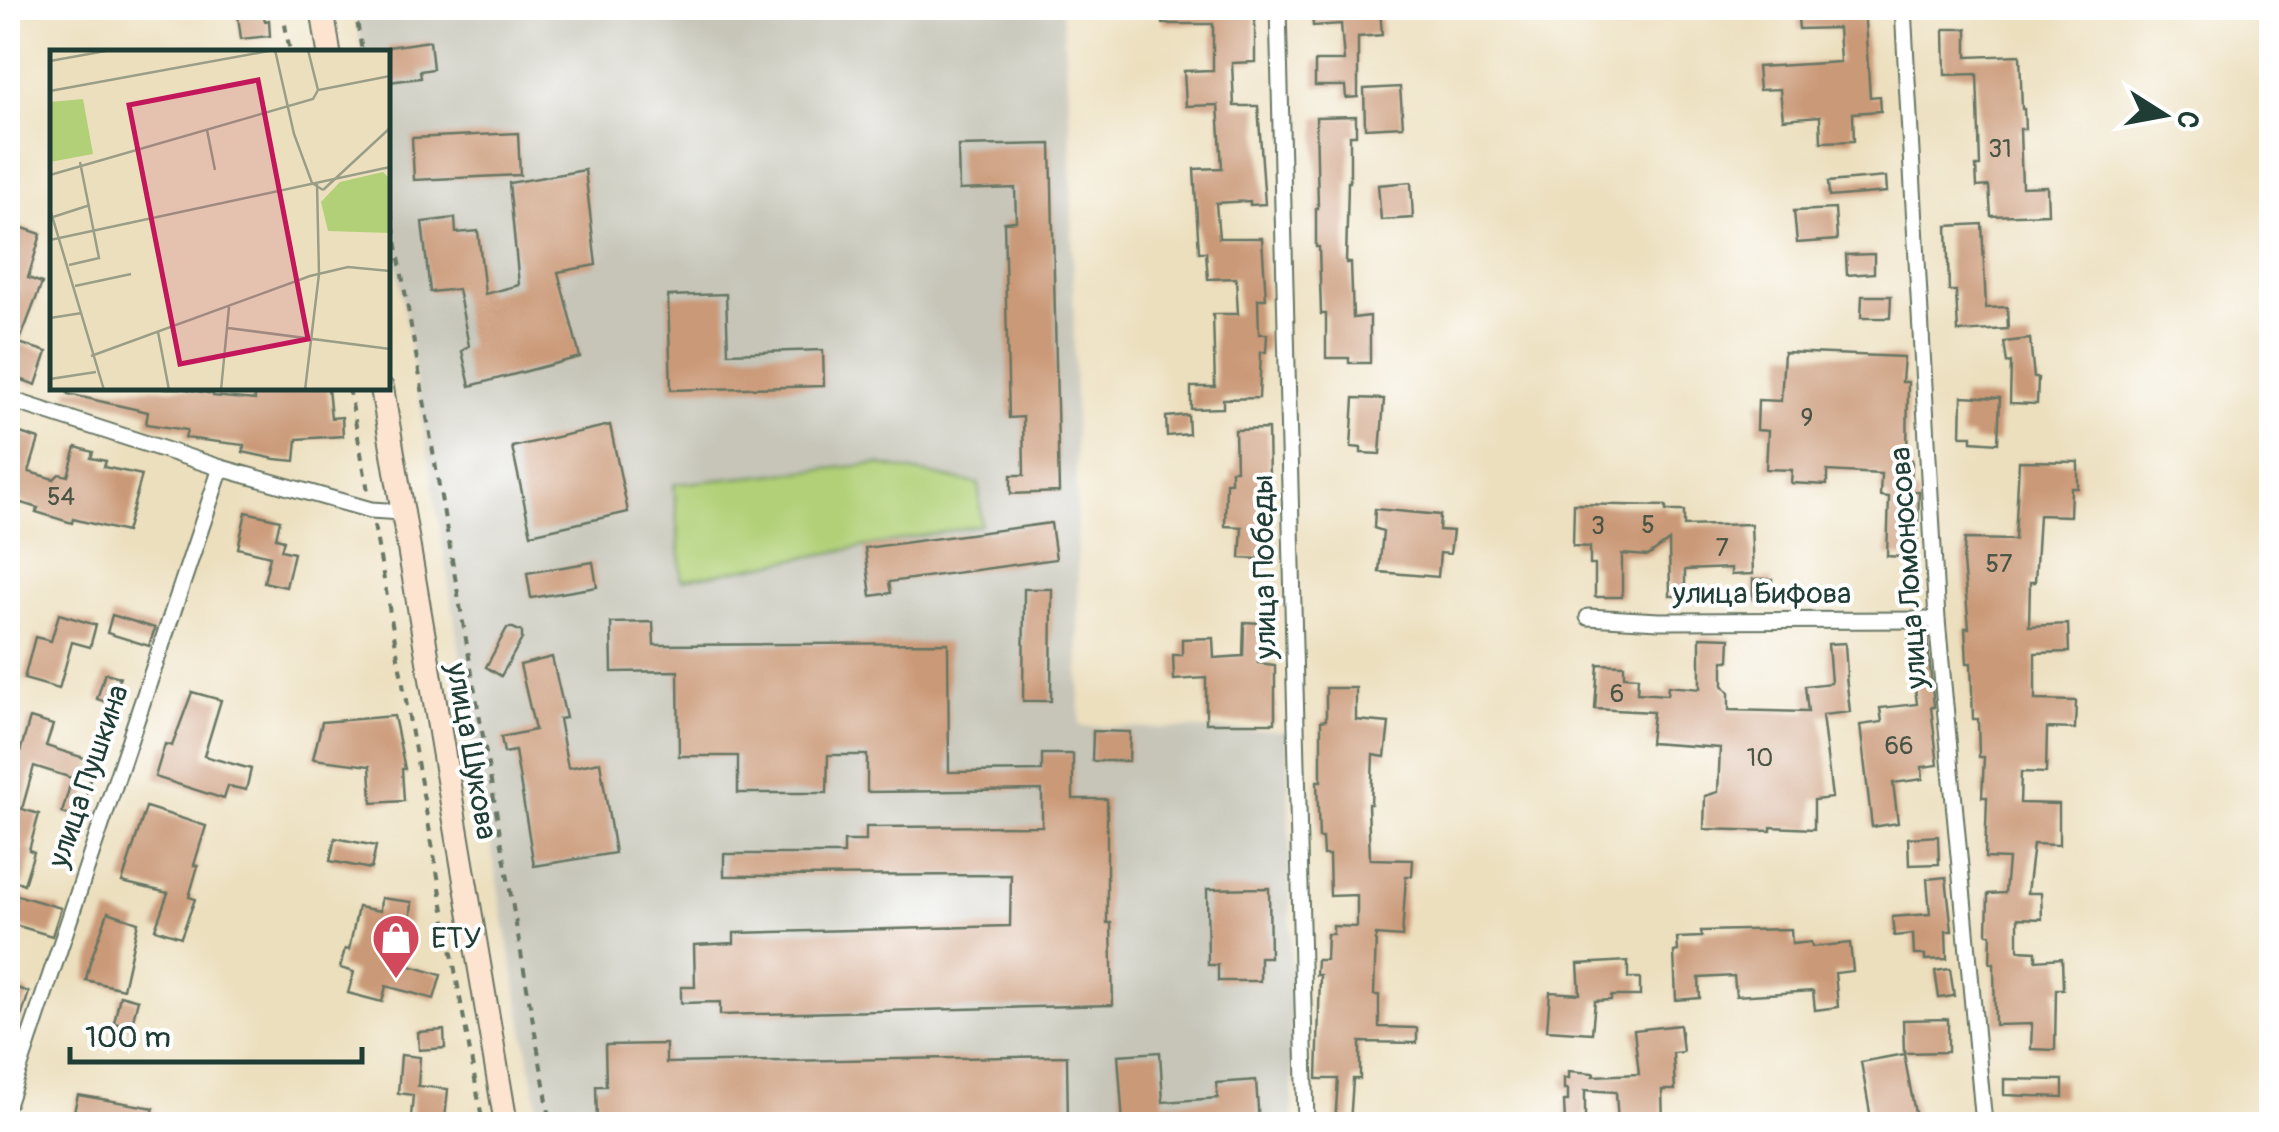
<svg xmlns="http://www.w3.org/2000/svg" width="2279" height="1132" font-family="Pangolin,sans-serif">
<rect width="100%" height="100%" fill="#fff"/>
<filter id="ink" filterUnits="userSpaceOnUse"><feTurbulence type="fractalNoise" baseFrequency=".01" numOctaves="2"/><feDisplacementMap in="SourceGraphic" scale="20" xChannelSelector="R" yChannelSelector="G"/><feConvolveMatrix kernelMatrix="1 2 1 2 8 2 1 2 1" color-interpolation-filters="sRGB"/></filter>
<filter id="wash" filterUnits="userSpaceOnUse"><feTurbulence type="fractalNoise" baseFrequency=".0048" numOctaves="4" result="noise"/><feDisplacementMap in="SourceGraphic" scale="40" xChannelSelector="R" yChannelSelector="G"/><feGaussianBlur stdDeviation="2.25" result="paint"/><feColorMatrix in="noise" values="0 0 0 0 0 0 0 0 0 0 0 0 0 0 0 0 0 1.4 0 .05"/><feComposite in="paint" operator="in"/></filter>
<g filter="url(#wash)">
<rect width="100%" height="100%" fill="#ecdfbe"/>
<!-- industrial -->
<path fill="#c6c5b8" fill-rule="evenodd" d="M354,8h708l9,132 9,586 208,5 5,393h-752l-43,-237 -110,-677v-158h-26zM876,464l105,61 -299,54 -7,-95z"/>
<!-- green -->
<path fill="#b1d077" stroke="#688656" stroke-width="2.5" d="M876,464l103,20 2,41 -299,55 -8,-96z"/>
<g id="blocks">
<!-- building -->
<g fill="#ca9977">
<path d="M237,8h25l3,13 4,-1 1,16 -29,3z"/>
<path d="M1163,8h92v54l-23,1 2,43h24l7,98 -15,1v-4l-34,2 3,35h43l4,61h-8l1,35h8l-1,18h-5l-2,46 -36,1v9l-32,1v-22h24l-2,-73h25l-2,-36 -28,1 -2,-27h-7l-5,-83 28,-1 -4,-63 -32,1 -2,-35 29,-1v-46h-50z"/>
<path d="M1312,8h68l2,27 -24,2v60l-12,1 -1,-12h-30v-25h29l-3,-37 -28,2z"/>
<path d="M1797,8h67l6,89 10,-1 1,15 -28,2 1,28 -33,1 -1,-26 -37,3 -3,-30 -21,1 -2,-23 83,-5 -2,-34 -39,1z"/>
<path d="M1944,29h23v28l53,-2 2,54h2l1,20h-5l2,58 25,-1 1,28 -57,2 -2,-30 -12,1 -1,-21h4l-3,-92 -32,1z"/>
<path d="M430,41l3,28 -13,2 1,7 -33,4v-35z"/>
<path d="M1400,87l3,39 -38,2 -1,-39z"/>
<path d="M1356,116v19h-6v47h-2l-2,81h5l2,55 17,-2v47h-21v-5h-23v-44h-5l-2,-67h-3v-38h2l-2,-92z"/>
<path d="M518,133l2,42 -106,5 -2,-42z"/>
<path d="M1051,144l8,348 -48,2v-19h13l-1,-58 -14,1 -5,-196 12,-1 -1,-33 -56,2 -1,-44z"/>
<path d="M585,170l11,95 -38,7 22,85 -110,29 -8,-35 7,-5 -11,-57 -28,3 -8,-70 33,-4 1,15 22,-2 7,63 34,-9 -10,-102z"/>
<path d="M1886,177l1,15 -58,5 -1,-15z"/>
<path d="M1411,182l2,36 -32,2 -3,-35z"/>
<path d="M1835,209l2,31 -40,3 -3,-32z"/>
<path d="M8,223l33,11 -13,44 14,5 -23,60 28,9 -11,33 -19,-7 2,-6 -11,-3v-57l10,-27 -10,-3z"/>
<path d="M1982,224l4,84 21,-1 1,22 -50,3 -2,-41h-7l-2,-65z"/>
<path d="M1874,254v19l-27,2 -1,-20z"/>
<path d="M726,294l2,59 95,-3 1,36 -153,4 -3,-94z"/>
<path d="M1862,296h29l-1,22h-29z"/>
<path d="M2030,339l4,39h4l-1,26 -27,-1 1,-41 -4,1 -3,-21z"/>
<path d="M1784,352l120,5 -2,25h6l-1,78h5l-1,32h8l-2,66 -30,-2 2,-59 -9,-1 1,-22 -54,-3v14l-36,-2 1,-13 -26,-1 2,-38 -11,-1 1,-30 23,1z"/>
<path d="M68,388h113l32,6v2l42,4v-10l73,-2 3,30 11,-1 1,19 -46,3 -2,22 -20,-2 -32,-7 1,-7 -59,-7 2,-8 -41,-6 2,-12 -80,-18z"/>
<path d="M1962,396l38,2 -2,45 -26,-2v-5h-11z"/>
<path d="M1354,398l30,1 -4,55 -19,-1v-5l-10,-1z"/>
<path d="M1188,415l1,19 -22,2 -1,-19z"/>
<path d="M610,425l18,87 -97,22 -19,-87z"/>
<path d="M8,429l31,10 -10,33 25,7 5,-5 9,2 8,-29 17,5 -2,6 15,3 -2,6 38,8 -16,57 -53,-13 -1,4 -36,-11 2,-4 -30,-9z"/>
<path d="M1268,429l1,49h-4v38h7l-3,32 -9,-1 -1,12 -19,-1 2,-31 -17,-1 1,-44h5v-12h5l-1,-40z"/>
<path d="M2019,461l59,1v26h-7l-1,28 -31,-1 -4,67h-5l-1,44 39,-2 1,28 -34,1v47l41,1 -1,28 -28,-1 -1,45 -25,-1 -1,31 39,1v41l-26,-1 -6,49h14l1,26 -24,-1v32l18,1v9l26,-2 1,31h-7l-1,61 -24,-1 1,-25 -37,1 -1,-62h-4l1,-29h-4l1,-40 17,-1 3,-34 -23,-1 2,-61h-5l2,-40h-5l-1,-38h-5l-2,-56h-4l-2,-35h4l-6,-66 2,-23 50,1z"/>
<path d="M1574,504l92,2v5h18v15l67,-2 2,50 -22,1v-7l-46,2v26h-15l-1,-55 -21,15 -26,-2v43h-27v-32h-5v-18l-17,-1z"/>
<path d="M1375,509l65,6 -1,15 14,1 -3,23 -10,-1 -2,24 -59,-5 4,-41 -9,-3z"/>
<path d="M246,512l34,8 -4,18 8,2 -3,10 13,3 -8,34 -22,-5 6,-26 -32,-8z"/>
<path d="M1051,523l5,36 -167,23 2,11 -20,3 -6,-48z"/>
<path d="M593,562l4,25 -66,11 -4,-25z"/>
<path d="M1753,579h19l-1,21h-18z"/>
<path d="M1024,589h28l-1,112h-28z"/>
<path d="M59,614l37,11 -6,22 -18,-5 -13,47 -35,-10 11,-42 16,4z"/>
<path d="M112,615l43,13 -6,18 -42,-13z"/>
<path d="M653,622l1,23 294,-2 1,129 93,-1v-17h31v45h34v124h4l2,82 -393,10v-13l-39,1v-16h14l-1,-42 40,-2v-10l276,-7 1,-51 -287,1v-22h120v-13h22v-14l176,-1v-36l-175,2v-37h-39l-1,38h-89v-37h-59l-1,-85 -66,1 -1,-49z"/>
<path d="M1244,622l17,1 -3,40 17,2v58h-69v-45l-32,2 -1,-25h9v-16l31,-1 1,20 29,-2z"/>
<path d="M507,628h6l9,4v7l-21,37 -15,-9z"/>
<path d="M1700,637l30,1 -1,23h-6v24l6,8v17l79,2 -3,-26 26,-3 -3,-39 17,-1 2,33h-1l4,36 -28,3 10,83 -18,2v29l-43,-2v4l-67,-2 1,-33 13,-4 2,-44 -70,-5 3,-31 -58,-3 3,-45 26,1v11l14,1 -1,16 30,2 1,-9 32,3z"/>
<path d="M1927,637l7,70h-3l7,58 -16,2 1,12 -30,4 5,40 -26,4 -12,-102 22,-3 -2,-14 37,-4 -8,-65z"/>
<path d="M552,657l14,61 -7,1 9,49 32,-6 15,91 -81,13 -19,-115 -11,2 -3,-16 34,-7 -15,-65z"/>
<path d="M105,673l15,4 -8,27 -15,-5z"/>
<path d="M1326,688h30v32l33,3 -4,34 -12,-2 -2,49h-3l2,55 43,1 -1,16h-6l-4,61 -26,-2 -2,60h5v32l38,1v15l-57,-1v37h-7l-3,45h-15l3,-45h-21l3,-104h-4l1,-15h9l1,-26h6v-8l24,1v-32l-27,1 -1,-41h-6l-1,-17h-3l-2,-57h4v-60l5,-1z"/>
<path d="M192,692l29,8 -17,56 47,13 -5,21 -18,-4 -4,13 -69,-22 10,-33 7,2z"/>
<path d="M394,716l11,53h-3l2,32 -32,2 -2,-37 -57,-7 9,-37z"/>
<path d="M30,718l23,7 -7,21 48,15 -13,58 -19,-6 10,-35 -38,-12 -12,43 17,5 -10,36 5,2 -10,32 -16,-6v-85z"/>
<path d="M1093,731l37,1 -1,29h-37z"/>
<path d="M146,807l60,19 -12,39 4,1 -9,31 6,2 -14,38 -26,-8 13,-36 -46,-11z"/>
<path d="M1938,836l1,28 -30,1 -1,-27z"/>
<path d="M335,838l41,8 -5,23 -41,-8z"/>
<path d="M1946,877l6,54h-6l1,28 -22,1v-5h-11l-1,-21 -19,2 -2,-19 38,-3 -3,-35z"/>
<path d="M1269,888l1,69h-10v24h-42v-16h-10l-1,-76z"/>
<path d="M13,894l48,14 -9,28 -44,-13v-10z"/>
<path d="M381,898l31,4 -2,22 -10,-1 -10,37 51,15 -7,24 -48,-13 -4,16 -34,-9 6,-21 -14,-4 5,-19 4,1 9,-43 22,4z"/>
<path d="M108,912l30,10 -15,67 -37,-9 4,-18z"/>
<path d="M1791,929l1,15 19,-2 1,5 38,-4 3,28 -18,2 3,34 -23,3 -2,-19 -77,5 -2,-20 -35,2 1,20 -24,2 -2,-48 4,-1 -1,-13 25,-1 -1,-6z"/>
<path d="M1628,961v17h12v18h-29v4l-16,1 -3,32 -45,-3 3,-38 30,2 -2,-30z"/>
<path d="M1950,969l4,27 -15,2 -4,-27z"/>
<path d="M8,985l21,7 -18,58 -3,-1z"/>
<path d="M120,995l18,5 -7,27 -17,-4z"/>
<path d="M1948,1019v33l-44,1 -1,-33z"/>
<path d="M1680,1025l3,27 -10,1 2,37h-13l1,34h-45l-2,-32 -31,-2v34h-20l-1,-23h4v-12h-4v-11h5v-7l25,2 -1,3 46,-2 -5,-44z"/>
<path d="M444,1030l1,18 -26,2 -1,-18z"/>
<path d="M666,1044v19l401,-7 1,68h-450v-2h-21l-1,-36h10l-1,-41z"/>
<path d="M1160,1052l3,50 55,-4 -2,-15 40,-3 3,44h-136l-5,-69z"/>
<path d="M1904,1054l13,70h-45l-11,-62z"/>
<path d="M401,1055l19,2 -2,29 30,3 -3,30 -34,-2 2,-22 -15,-2z"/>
<path d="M2004,1079l59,1v17l-59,-2z"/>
<path d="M78,1095l76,13 -5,16h-24l1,-3 -33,-4 -2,7h-20z"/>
</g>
</g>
</g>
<g filter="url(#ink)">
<use href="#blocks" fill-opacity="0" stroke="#677664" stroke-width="2.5"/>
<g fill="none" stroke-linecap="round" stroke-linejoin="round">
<!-- minor casing -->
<g stroke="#677664" stroke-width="19">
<g id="minor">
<path d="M1278,8l28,1116"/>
<path d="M1903,8l34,612 47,504"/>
<path d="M8,399l213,69 150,42 30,2"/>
<path d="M1588,617l71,4 278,-1"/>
<path d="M8,1102l213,-634"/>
</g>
</g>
<!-- secondary casing -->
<g stroke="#677664" stroke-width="26">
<g id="secondary">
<path d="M322,8l7,44"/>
<path d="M382,388l124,736"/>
</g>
</g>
<!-- path -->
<g stroke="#677664" stroke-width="4" stroke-dasharray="8 8" stroke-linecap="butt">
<path d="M282,8l8,44"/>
<path d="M355,8l7,44"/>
<path d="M388,195l163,929"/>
<path d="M349,388l19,103"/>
<path d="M374,525l109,599"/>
</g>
<!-- minor -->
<use href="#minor" stroke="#fff" stroke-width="15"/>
<!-- secondary -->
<use href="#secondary" stroke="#fde4d1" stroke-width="22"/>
</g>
</g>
<!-- icons -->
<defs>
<g id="shop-pin" transform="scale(2.5)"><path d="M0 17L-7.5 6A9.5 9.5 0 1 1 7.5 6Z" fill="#d1495b" stroke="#fff"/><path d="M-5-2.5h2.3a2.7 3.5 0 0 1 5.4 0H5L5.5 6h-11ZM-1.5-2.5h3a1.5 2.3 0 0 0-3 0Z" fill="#fff"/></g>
</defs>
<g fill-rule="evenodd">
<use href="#shop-pin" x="396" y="938"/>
</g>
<g text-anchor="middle" stroke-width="8" stroke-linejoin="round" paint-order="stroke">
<!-- number labels -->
<g font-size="25" fill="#4a5445">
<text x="2000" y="157">31</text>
<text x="1807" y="426">9</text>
<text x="61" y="505">54</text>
<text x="1648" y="533">5</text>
<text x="1598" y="534">3</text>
<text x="1722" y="556">7</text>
<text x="1999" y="572">57</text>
<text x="1617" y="702">6</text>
<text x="1899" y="754">66</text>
<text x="1760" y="766">10</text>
</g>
<!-- street labels -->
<g font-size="30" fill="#1f3d34" stroke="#fff">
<text transform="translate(1264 567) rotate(-91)" y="10">улица Победы</text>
<text transform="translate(1908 568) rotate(-94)" y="10">улица Ломоносова</text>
<text x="1762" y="603">улица Бифова</text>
<text transform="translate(472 751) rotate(80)" y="10">улица Шукова</text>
<text transform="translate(88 776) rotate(-71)" y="10">улица Пушкина</text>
</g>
<!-- poi labels -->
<g font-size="30" fill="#1f3d34" stroke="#fff" text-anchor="start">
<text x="431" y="948">ЕТУ</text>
</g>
</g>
<!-- overview -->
<g transform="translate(50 50)">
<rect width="340" height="340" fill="#ecdfbe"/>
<path d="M33,49l10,55 -43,8v-60zM333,122l7,7v54l-62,-2 -7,-29 19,-20z" fill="#b1d077"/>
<path fill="none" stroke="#9a9e87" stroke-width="2.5" d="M225,0l19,84 18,49 11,7M258,0l10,40M0,11l61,-11M0,41l224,-41M157,80l8,40M0,125l263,-76 5,-9 72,-14M273,140l67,-62M0,159l54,181M3,167l37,-12M0,190l340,-73M19,215l30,-7 -19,-96M25,236l56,-12M0,268l32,-5M178,278l162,21M108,282l11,58M41,306l219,-80 38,-9 42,4M0,329l46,-7M171,340l8,-83M255,340l14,-116 -2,-90"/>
<path fill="#c2185b" fill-opacity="0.15" stroke="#c2185b" stroke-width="5" d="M208,30l50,259 -128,25 -51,-259z"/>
<rect width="340" height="340" fill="none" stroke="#1f3d34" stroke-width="5"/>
</g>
<!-- margin -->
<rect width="2279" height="1132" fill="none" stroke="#fff" stroke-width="40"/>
<!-- north arrow -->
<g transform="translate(2164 115) rotate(101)" stroke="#ffffff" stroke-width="8" paint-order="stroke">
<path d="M0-8L18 38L0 25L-18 38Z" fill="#1f3d34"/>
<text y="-15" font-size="28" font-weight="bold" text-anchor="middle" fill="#1f3d34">С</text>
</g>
<!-- scale -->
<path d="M70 1047v15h292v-15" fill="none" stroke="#1f3d34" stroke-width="5"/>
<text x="85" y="1047" font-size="30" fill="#1f3d34" stroke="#ffffff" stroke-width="8" paint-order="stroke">100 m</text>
</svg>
